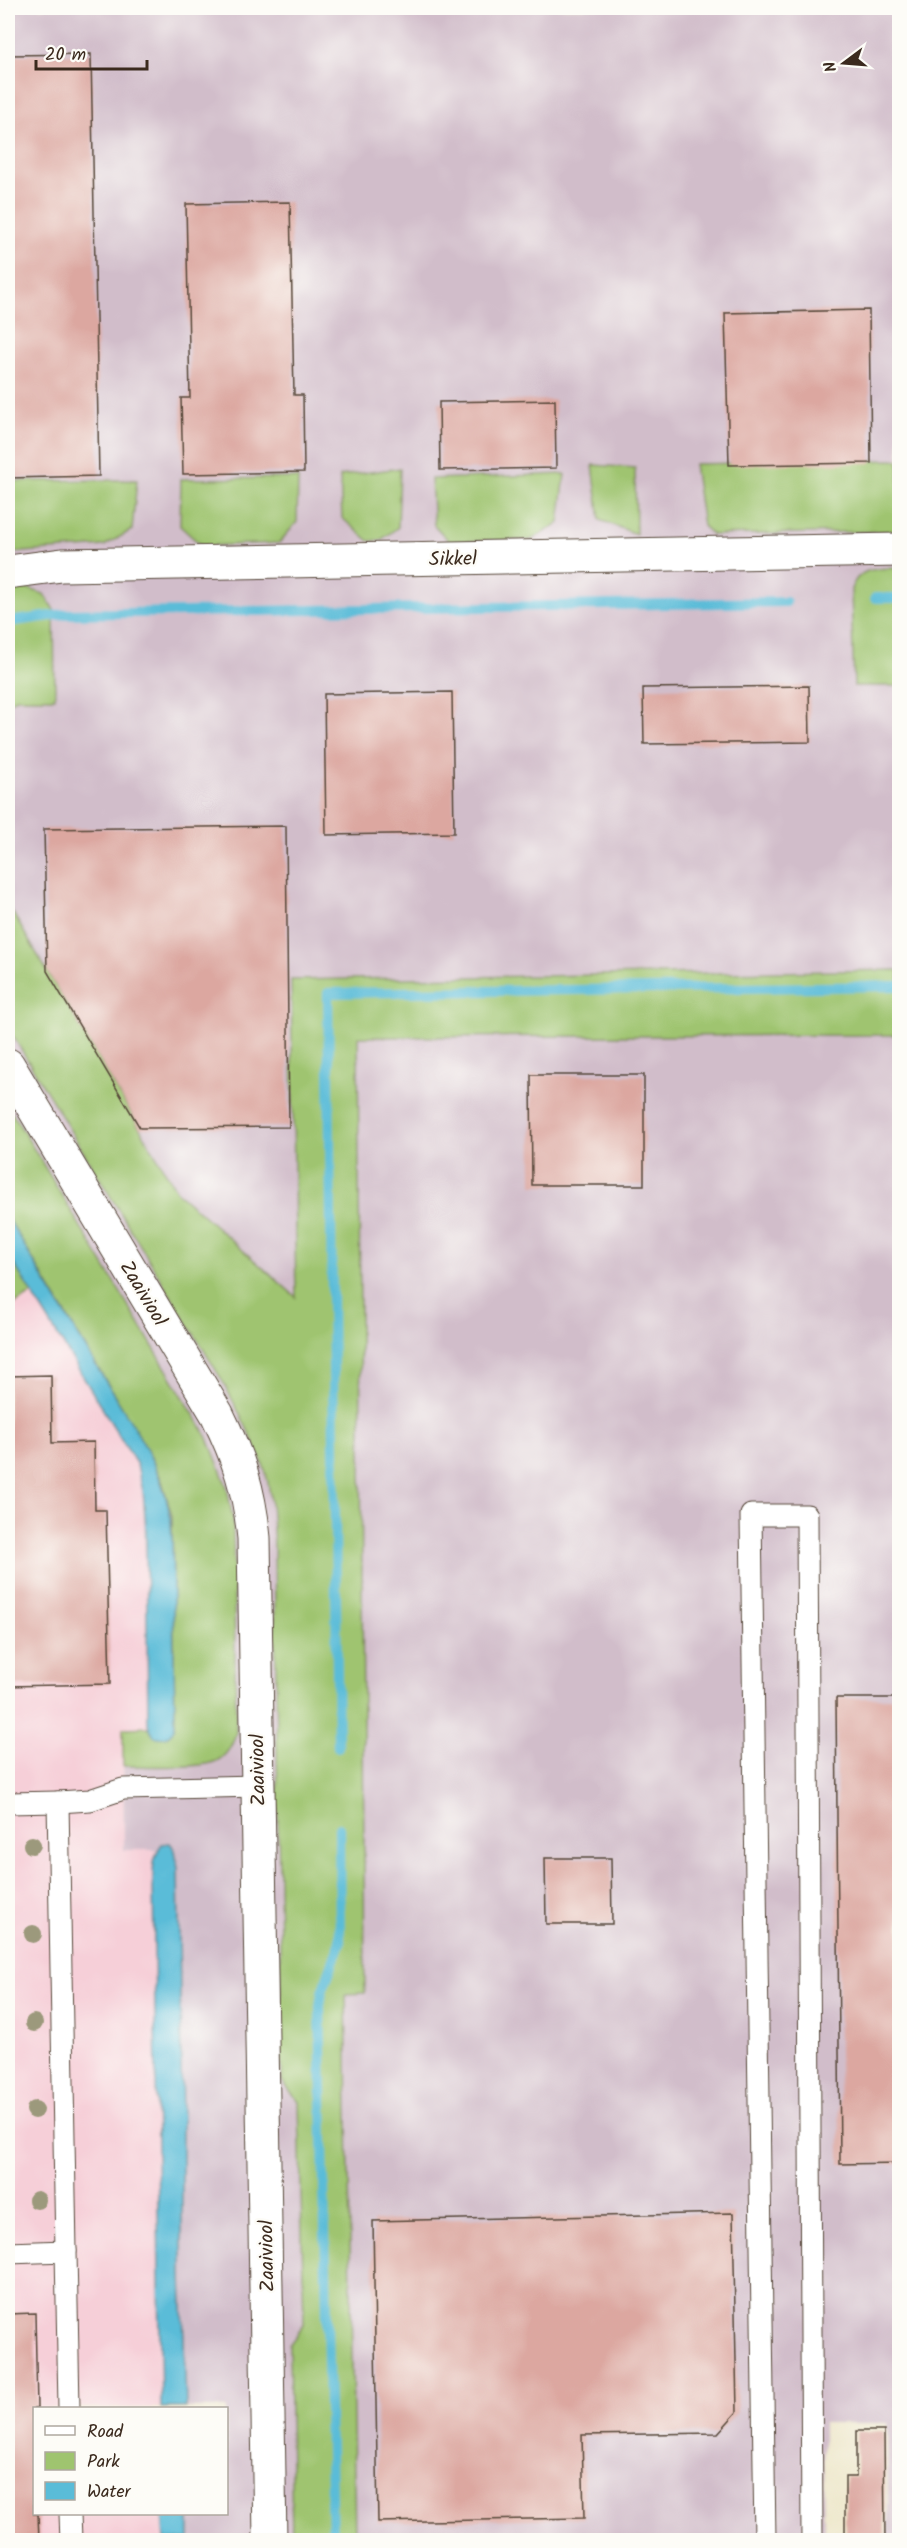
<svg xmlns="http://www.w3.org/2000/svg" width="907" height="2548" font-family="Kalam,sans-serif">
<rect width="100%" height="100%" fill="#fdfcf7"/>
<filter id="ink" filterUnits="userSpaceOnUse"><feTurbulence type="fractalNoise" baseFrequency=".0167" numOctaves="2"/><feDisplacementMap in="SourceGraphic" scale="12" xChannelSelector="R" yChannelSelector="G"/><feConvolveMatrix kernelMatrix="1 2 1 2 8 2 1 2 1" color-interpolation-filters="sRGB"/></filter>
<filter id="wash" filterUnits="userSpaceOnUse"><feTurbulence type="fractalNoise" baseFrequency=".008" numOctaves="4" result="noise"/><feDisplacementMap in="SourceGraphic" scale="24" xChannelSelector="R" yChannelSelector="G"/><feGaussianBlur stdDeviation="1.35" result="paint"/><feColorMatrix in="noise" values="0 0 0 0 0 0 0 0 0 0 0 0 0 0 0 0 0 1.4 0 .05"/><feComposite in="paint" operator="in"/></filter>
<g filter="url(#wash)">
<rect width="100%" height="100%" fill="#efe9cf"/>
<!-- built -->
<path fill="#f6cfd8" d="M32,1294l105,171 6,26 7,236 -27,1 1,122h34l3,558h-127v106h129l2,26h-157v-1232z"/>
<!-- industrial -->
<path fill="#d1bdca" d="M8,8h891v2532h-11l-1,-117h-64l1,117h-659l-2,-26h63v-106h-65l-8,-527 1,-21 3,-10h-33l-1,-122 27,-1 -7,-236 -6,-26 -105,-170 -24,13z"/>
<!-- green -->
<g fill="#9fc46f" stroke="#6d7746" stroke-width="1.5">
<path d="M899,460v71l-186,4 -10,-9 -9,-62z"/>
<path d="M593,465l42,3 1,66 -36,-14z"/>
<path d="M400,468l-2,59 -17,13 -12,1 -27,-23 -2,-42z"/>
<path d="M565,474l-6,49 -28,17 -82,1 -15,-16 -3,-46z"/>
<path d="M298,478l-1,44 -18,21 -77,3 -22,-20 1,-47z"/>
<path d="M137,480l-5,50 -28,16 -94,7 -2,-3v-69z"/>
<path d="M899,568v118h-45l-3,-97c8,-23 27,-20 48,-21z"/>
<path d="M21,586l23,8 10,16 1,88h-39l-8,5v-114z"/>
<path d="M8,905l170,288 118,104 -5,-317 608,-10v65l-541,2 7,956 -19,1 9,546h-63l-3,-195 15,-20 -5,-223 -17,-21 -8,-535c-2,-26 -2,-54 -10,-79 -12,-32 -29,-62 -45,-92l-211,-347z"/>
<path d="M8,1106l200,332 19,49 6,33 3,213c-3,11 -10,25 -22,29 -22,7 -67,4 -91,4v-38l27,-1 1,4 24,-7 -3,-208 -10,-35 -14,-30 -140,-233z"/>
<path d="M8,1254l24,40 -24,14z"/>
</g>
<!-- water -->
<g fill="#5abcd8" stroke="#4a737b" stroke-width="1.5">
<path d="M8,1218c29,50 59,99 89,149 32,54 73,105 75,169l3,188c-2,11 -9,16 -21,12l-6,-12 -2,-197 -3,-36 -6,-26 -129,-211z"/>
<path d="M170,1843l5,7 3,19 4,250v153l4,136h-25l-8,-527c0,-14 0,-25 9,-37z"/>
<path d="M163,2514h26v26h-24z"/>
</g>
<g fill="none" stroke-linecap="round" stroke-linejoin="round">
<!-- stream -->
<g stroke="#5abcd8" stroke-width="10">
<path d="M875,598h25"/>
<path d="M8,622l57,-8 721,-12"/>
<path d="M338,1747l-10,-754 572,-7"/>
<path d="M332,2540l-12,-534 2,-14 18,-49 -1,-115"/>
</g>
</g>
<g id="blocks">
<!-- building -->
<g fill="#dca7a0">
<path d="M91,54l8,422 -91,2v-423z"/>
<path d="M290,202l4,193h9l1,77 -121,2 -2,-76h9l-4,-194z"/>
<path d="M869,310l2,153 -142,2 -4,-152z"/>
<path d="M555,400l1,68 -116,2 -1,-68z"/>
<path d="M809,686l1,56 -166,2 -1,-56z"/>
<path d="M452,692l2,141 -128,2 -2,-141z"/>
<path d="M286,826l3,301 -149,1 -93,-157 -3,-142z"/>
<path d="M531,1075h113v110h-112z"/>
<path d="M51,1375l1,68 42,-1 1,68h11l4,174 -102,2v-310z"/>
<path d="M836,1698h64v465l-60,1z"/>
<path d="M545,1858h66l1,66h-66z"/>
<path d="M733,2213l4,199 -19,21 -136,2 2,83 -206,4 -5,-301z"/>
<path d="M35,2313l2,95h-3v106h4l1,26h-31v-226z"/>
<path d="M856,2431h28l1,109h-40v-63h11z"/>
</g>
</g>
</g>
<g filter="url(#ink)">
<use href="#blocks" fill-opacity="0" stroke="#564739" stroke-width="1.5"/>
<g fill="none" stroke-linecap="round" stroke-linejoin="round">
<!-- lane casing -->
<g stroke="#564739" stroke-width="23">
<g id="lane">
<path d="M58,1802l32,-2 33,-11 135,-3"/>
<path d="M8,1803l50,-1 8,449"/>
<path d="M8,2253l58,-2 3,157"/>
<path d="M70,2514l1,26"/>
<path d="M765,2540l-14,-1025h56l5,1025"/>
</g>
</g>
<!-- street casing -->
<g stroke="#564739" stroke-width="35">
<g id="street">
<path d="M8,572l54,-7 838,-15"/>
<path d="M8,1065l209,349c22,45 32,75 37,124l16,1002"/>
</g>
</g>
<!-- lane -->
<use href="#lane" stroke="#fff" stroke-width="21"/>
<!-- street -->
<use href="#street" stroke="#fff" stroke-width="33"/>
</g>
<!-- trees -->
<g fill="#9c997b">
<circle cx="32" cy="1845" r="9"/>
<circle cx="33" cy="1934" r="9"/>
<circle cx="34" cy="2023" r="9"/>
<circle cx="35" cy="2110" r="9"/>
<circle cx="37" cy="2200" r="9"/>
</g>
</g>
<g text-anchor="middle" stroke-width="5" stroke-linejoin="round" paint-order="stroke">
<!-- street labels -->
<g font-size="20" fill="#3b2a1e" stroke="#fdfcf7">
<text transform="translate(453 558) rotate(-1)" y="7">Sikkel</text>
<text transform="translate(144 1293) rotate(59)" y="7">Zaaiviool</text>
<text transform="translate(257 1770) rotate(-91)" y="7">Zaaiviool</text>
<text transform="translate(266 2256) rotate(-91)" y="7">Zaaiviool</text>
</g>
</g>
<!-- margin -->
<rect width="907" height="2548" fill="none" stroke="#fdfcf7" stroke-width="30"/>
<!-- legend -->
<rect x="33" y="2407" width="195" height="108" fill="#fdfcf7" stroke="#afa8a0" stroke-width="1.5"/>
<rect x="45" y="2426" width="30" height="9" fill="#ffffff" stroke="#afa8a0" stroke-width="1.5"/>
<text x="87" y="2437" font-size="18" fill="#3b2a1e">Road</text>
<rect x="45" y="2452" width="30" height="18" fill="#9fc46f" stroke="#afa8a0" stroke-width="1.5"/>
<text x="87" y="2467" font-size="18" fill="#3b2a1e">Park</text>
<rect x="45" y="2482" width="30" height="18" fill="#5abcd8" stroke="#afa8a0" stroke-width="1.5"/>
<text x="87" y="2497" font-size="18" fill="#3b2a1e">Water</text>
<!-- north arrow -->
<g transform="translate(844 63) rotate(254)" stroke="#fdfcf7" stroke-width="4.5" paint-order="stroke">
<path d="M0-4.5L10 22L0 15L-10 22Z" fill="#3b2a1e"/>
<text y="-9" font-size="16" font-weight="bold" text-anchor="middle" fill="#3b2a1e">N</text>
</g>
<!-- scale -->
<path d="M36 60v9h111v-9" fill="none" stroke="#3b2a1e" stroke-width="3"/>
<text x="45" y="60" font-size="18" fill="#3b2a1e" stroke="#fdfcf7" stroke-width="4.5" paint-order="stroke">20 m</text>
</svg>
